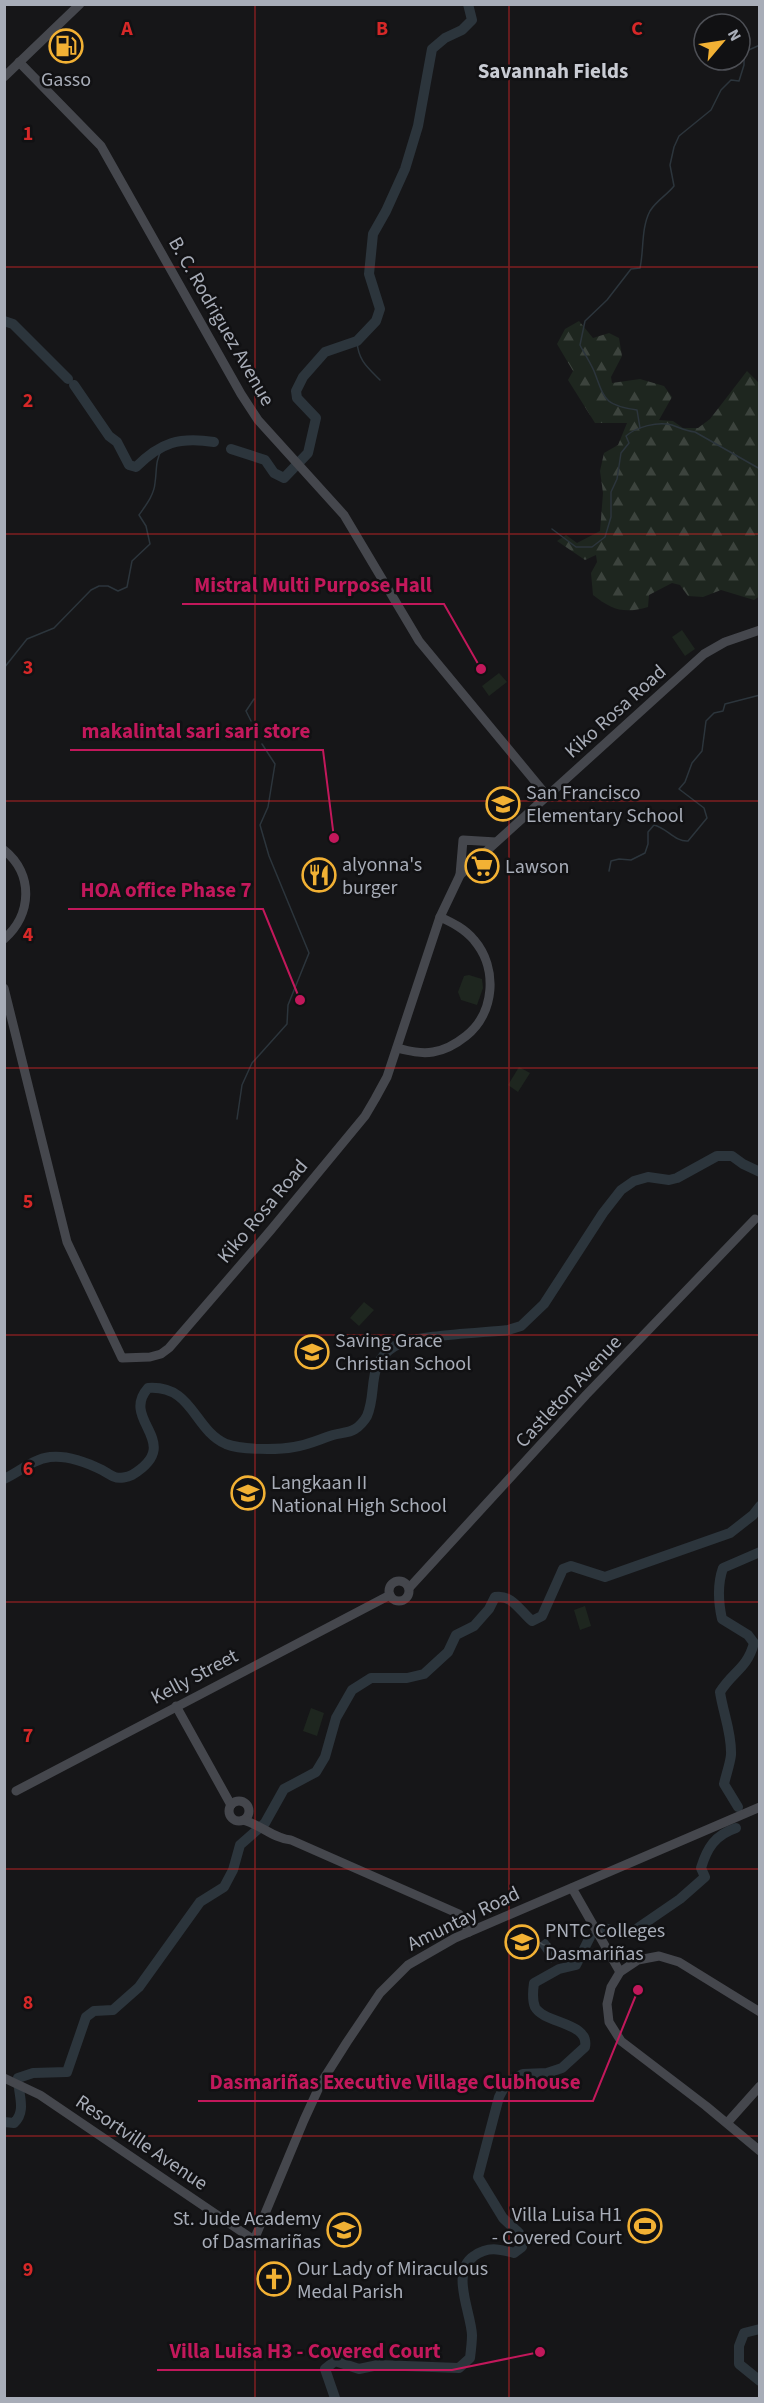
<svg xmlns="http://www.w3.org/2000/svg" width="764" height="2403" font-family="'Source Sans 3',sans-serif">
<defs>
<pattern id="forest-firs" width="22" height="20" patternUnits="userSpaceOnUse" patternTransform="scale(1.5)"><rect width="22" height="20" fill="#1e261f"/><path d="M5 1l3.5 6h-7zM16 11l3.5 6h-7z" fill="#3c433d"/></pattern>
<pattern id="water-waves" width="16" height="10" patternUnits="userSpaceOnUse" patternTransform="scale(1.5)"><rect width="16" height="10" fill="#2c353c"/><path d="M0 5q4-4 8 0t8 0" fill="none" stroke="#485056"/></pattern>
</defs>
<rect width="100%" height="100%" fill="#161618"/>
<!-- forest -->
<path fill="url(#forest-firs)" d="M579,321l14,17 16,-5 10,5 3,18 -11,21 1,6 28,-4 24,7 8,11 -13,23 14,1 10,7h15l12,-9 37,-48 12,12 1,213 -6,4 -33,-10 -18,7 -15,-1 -8,-11 -8,-2 -23,12 -1,12c-24,7 -36,3 -55,-12l-2,-22 6,-11 -1,-7 -11,5 -28,-19 9,-6 11,8 23,-12 3,-38 -3,-22 4,-18 14,-8 9,-22h-32l-27,-43 5,-9 -16,-27 8,-15z"/>
<!-- pitch -->
<g fill="#1e261f">
<path d="M682,630l13,19 -10,7 -13,-19z"/>
<path d="M499,673l8,9 -18,14 -7,-10z"/>
<path d="M469,975l13,4 1,9 -6,17 -16,-5 -3,-8 6,-16z"/>
<path d="M519,1067l11,6 -12,19 -10,-7z"/>
<path d="M364,1302l10,8 -15,16 -9,-8z"/>
<path d="M585,1606l6,20 -11,4 -6,-20z"/>
<path d="M311,1708l13,5 -7,23 -14,-5z"/>
</g>
<!-- water -->
<path fill="url(#water-waves)" d="M546,1938l14,18 -9,7 -13,-19z"/>
<g fill="none" stroke-linecap="round" stroke-linejoin="round">
<!-- stream -->
<g stroke="#2c353c" stroke-width="1.5">
<path d="M357,341c1,19 10,26 23,39"/>
<path d="M640,428l-3,-18c-34,-5 -32,-11 -43,-39 -4,-9 -10,-18 -14,-26l5,-24 22,-21 24,-31 9,-1c4,-18 1,-40 10,-57 6,-10 17,-16 24,-25l-4,-21 4,-18 5,-11 32,-26 10,-20 10,-10 8,1 5,-16v-13l16,-7"/>
<path d="M552,529l24,18h16l13,-10 6,-20v-25l6,-13 4,-26 8,-10 -3,-7c10,-9 32,-15 46,-11 8,3 14,6 23,7l65,37"/>
<path d="M4,668l23,-29 27,-11 37,-38 8,-4h9l10,5 9,-4 5,-26 18,-17 -4,-18 -7,-11c7,-10 15,-20 16,-32 2,-13 0,-22 7,-34"/>
<path d="M251,721l-5,-10 8,-12"/>
<path d="M609,871l2,-10 8,-2 12,1 14,-7 3,-9v-12l6,-7c13,3 21,17 34,16l19,-23 -3,-10 -25,-19 6,-7 7,-19 10,-12 4,-30 8,-8 9,-2 2,-7 35,-9"/>
<path d="M237,1119l5,-34 10,-22 35,-39 1,-19 21,-52 -40,-97 -9,-31 8,-18 7,-43 -13,-20"/>
</g>
<!-- river -->
<g stroke="#2c353c" stroke-width="10">
<path d="M4,321l9,3 55,55"/>
<path d="M74,385l35,51 8,6 12,23 7,2c25,-25 43,-30 78,-25"/>
<path d="M231,449l34,11 9,13 10,5 24,-25 8,-35 -19,-20 -1,-7 7,-14 22,-25 32,-11 19,-20 4,-12 -11,-35 4,-40 13,-23 19,-42 13,-43 14,-77 13,-11 17,-8 10,-10 -4,-16"/>
<path d="M4,1479c15,-7 29,-20 46,-22 18,-2 36,5 52,13 4,2 9,6 13,7 4,2 13,0 17,-2 54,-33 -13,-54 16,-87 45,-3 45,41 78,56 15,6 52,6 68,3 14,-2 26,-8 39,-12 7,-2 16,-2 22,-6 4,-2 10,-9 12,-13 11,-25 -2,-52 28,-70 20,-11 86,-13 113,-16l13,-4 23,-22 59,-91 18,-23 13,-9 14,-4 21,3 8,-2 40,-22h15l11,8 17,8"/>
<path d="M738,1807l-14,-23c2,-9 6,-20 7,-29 1,-22 -8,-42 -11,-63 13,-21 27,-23 34,-49l-6,-8 -26,-16c-4,-18 -5,-34 1,-51l37,-16"/>
<path d="M604,1928l25,6 51,-35 25,-22 -4,-9c6,-20 14,-33 35,-40"/>
<path d="M4,2122l10,1c13,-12 4,-29 4,-45l15,-5 34,-1 19,-55 8,-6 19,-1 26,-23 61,-85 24,-15 9,-17 7,-25 25,-22 19,-34 32,-17 9,-15 11,-39 16,-28 19,-12h36l17,-4 24,-22 8,-17 18,-9 15,-17 6,-12c17,-3 25,14 37,24l10,-5 21,-47 8,-3 34,11 125,-44 23,-18 7,-9"/>
<path d="M760,2329l-16,4 -5,13v18l21,17"/>
<path d="M335,2398l-10,-29 10,-8 24,8 19,-4 81,3 11,-10c1,-8 2,-16 2,-23 -1,-23 -22,-63 2,-79 14,-10 25,-7 40,-3l8,-6 -3,-14 -16,-15 -25,-41 21,-80 8,-15 16,-8 24,-1 15,-5 23,-21c5,-25 -41,-23 -50,-40 -3,-7 -2,-17 -1,-24l25,-14 17,-4 14,-28"/>
</g>
<!-- secondary -->
<g stroke="#45474d" stroke-width="9">
<path d="M19,62l82,84 140,248 17,26 86,95 75,126 129,156"/>
<path d="M4,77l76,-73"/>
<path d="M4,850c30,24 28,65 0,89"/>
<path d="M460,875l3,-35 33,2"/>
<path d="M4,988l63,254 55,116 28,-1 11,-3 8,-6 101,-117 95,-115 10,-17 12,-22 53,-160 20,-42 244,-221 21,-12 35,-12"/>
<path d="M397,1048c12,3 24,6 36,4 13,-2 23,-8 33,-16 29,-23 32,-68 8,-96 -9,-11 -21,-17 -34,-23"/>
<circle cx="399" cy="1591" r="10"/>
<path d="M409,1588l177,-193 169,-176"/>
<path d="M176,1706l55,99"/>
<path d="M16,1791l374,-196"/>
<circle cx="239" cy="1811" r="10"/>
<path d="M243,1820c17,4 31,19 48,20l168,74 10,18"/>
<path d="M572,1888l48,84"/>
<path d="M760,2012l-81,-50 -20,-6 -21,4 -18,12 -9,15 -4,17 2,18 12,19 85,65 54,45"/>
<path d="M4,2078l36,17 214,145 50,-120 17,-37 26,-41 33,-49 28,-28 47,-27 305,-131"/>
<path d="M727,2123l33,-37"/>
</g>
</g>
<!-- grid -->
<path fill="none" stroke="#d62828" stroke-width="1.5" stroke-opacity="0.55" d="M255,4v2394M509,4v2394M4,267h756M4,534h756M4,801h756M4,1068h756M4,1335h756M4,1602h756M4,1869h756M4,2136h756"/>
<!-- icons -->
<defs>
<g id="fuel-ring" transform="scale(1.725)"><circle r="9.5" fill="#111113" stroke="#f2b134" stroke-width="1.5"/><path d="M-5.5-6h7V0h2V4h1.3V-2.5L3-4.5l.8-.8L6-3V5H2.5V1h-1V6h-7ZM-4.2-4.7v3.2H.2V-4.7Z" fill="#f2b134"/></g>
<g id="school-ring" transform="scale(1.725)"><circle r="9.5" fill="#111113" stroke="#f2b134" stroke-width="1.5"/><path d="M0-5L7-2L0 1L-7-2ZM-4 1L0 2.5L4 1V4Q0 6-4 4Z" fill="#f2b134"/></g>
<g id="supermarket-ring" transform="scale(1.725)"><circle r="9.5" fill="#111113" stroke="#f2b134" stroke-width="1.5"/><path d="M-6-5.5h2.5l.6 2H6L4.5 2H-2.5L-4.4-4H-6ZM-1.5 3.2a1.3 1.3 0 1 0 .1 0ZM3 3.2a1.3 1.3 0 1 0 .1 0Z" fill="#f2b134"/></g>
<g id="restaurant-ring" transform="scale(1.725)"><circle r="9.5" fill="#111113" stroke="#f2b134" stroke-width="1.5"/><path d="M-5-6h1v4h1v-4h1v4h1v-4h1v5L-1.5 .5V6h-2V.5L-5-1ZM5-6V6H3V1.5H1.5Q1.5-4 5-6Z" fill="#f2b134"/></g>
<g id="stadium-ring" transform="scale(1.725)"><circle r="9.5" fill="#111113" stroke="#f2b134" stroke-width="1.5"/><path d="M0-5a6.5 5 0 1 0 0 10a6.5 5 0 1 0 0-10ZM-3.5-1.8h7v3.6h-7Z" fill="#f2b134"/></g>
<g id="church-ring" transform="scale(1.725)"><circle r="9.5" fill="#111113" stroke="#f2b134" stroke-width="1.5"/><path d="M-1.2-6h2.4v3.5h3.3v2.4h-3.3V6h-2.4V-.1h-3.3v-2.4h3.3Z" fill="#f2b134"/></g>
</defs>
<g fill-rule="evenodd">
<use href="#fuel-ring" x="66" y="46"/>
<use href="#school-ring" x="503" y="804"/>
<use href="#supermarket-ring" x="482" y="866"/>
<use href="#restaurant-ring" x="319" y="875"/>
<use href="#school-ring" x="312" y="1352"/>
<use href="#school-ring" x="248" y="1493"/>
<use href="#school-ring" x="522" y="1942"/>
<use href="#stadium-ring" x="645" y="2226"/>
<use href="#school-ring" x="344" y="2230"/>
<use href="#church-ring" x="274" y="2279"/>
</g>
<g text-anchor="middle" stroke-width="5" stroke-linejoin="round" paint-order="stroke">
<!-- poi labels -->
<g font-size="20" fill="#a8adb8" stroke="#111113" text-anchor="start">
<text x="66" y="86" text-anchor="middle">Gasso</text>
<text x="526" y="799">San Francisco<tspan x="526" dy="23">Elementary School</tspan></text>
<text x="342" y="871">alyonna's<tspan x="342" dy="23">burger</tspan></text>
<text x="505" y="873">Lawson</text>
<text x="335" y="1347">Saving Grace<tspan x="335" dy="23">Christian School</tspan></text>
<text x="271" y="1489">Langkaan II<tspan x="271" dy="23">National High School</tspan></text>
<text x="545" y="1937">PNTC Colleges<tspan x="545" dy="23">Dasmariñas</tspan></text>
<text x="622" y="2221" text-anchor="end">Villa Luisa H1<tspan x="622" dy="23">- Covered Court</tspan></text>
<text x="321" y="2225" text-anchor="end">St. Jude Academy<tspan x="321" dy="23">of Dasmariñas</tspan></text>
<text x="297" y="2275">Our Lady of Miraculous<tspan x="297" dy="23">Medal Parish</tspan></text>
</g>
<!-- street labels -->
<g font-size="20" fill="#a8adb8" stroke="#111113">
<text transform="translate(222 321) rotate(60)" y="7">B. C. Rodriguez Avenue</text>
<text transform="translate(615 711) rotate(-42)" y="7">Kiko Rosa Road</text>
<text transform="translate(262 1211) rotate(-50)" y="7">Kiko Rosa Road</text>
<text transform="translate(568 1391) rotate(-47)" y="7">Castleton Avenue</text>
<text transform="translate(194 1676) rotate(-28)" y="7">Kelly Street</text>
<text transform="translate(463 1918) rotate(-26)" y="7">Amuntay Road</text>
<text transform="translate(142 2142) rotate(34)" y="7">Resortville Avenue</text>
</g>
<!-- neighbourhood labels -->
<g font-size="21" font-weight="bold" fill="#c9ccd4" stroke="#111113">
<text x="553" y="78">Savannah Fields</text>
</g>
</g>
<g font-size="20" text-anchor="middle" font-weight="bold" fill="#d62828" stroke="#111113" stroke-width="5" stroke-linejoin="round" paint-order="stroke">
<text x="127" y="35">A</text>
<text x="382" y="35">B</text>
<text x="637" y="35">C</text>
<text x="28" y="140">1</text>
<text x="28" y="407">2</text>
<text x="28" y="674">3</text>
<text x="28" y="941">4</text>
<text x="28" y="1208">5</text>
<text x="28" y="1475">6</text>
<text x="28" y="1742">7</text>
<text x="28" y="2009">8</text>
<text x="28" y="2276">9</text>
</g>
<!-- callouts -->
<path fill="none" stroke="#c2185b" stroke-width="2" d="M481 669L444 604H182M334 838L323 750H70M300 1000L263 909H68M638 1990L593 2101H198M540 2352L452 2370H157"/>
<g fill="#c2185b" stroke="#111113" stroke-width="2">
<circle cx="481" cy="669" r="6"/>
<circle cx="334" cy="838" r="6"/>
<circle cx="300" cy="1000" r="6"/>
<circle cx="638" cy="1990" r="6"/>
<circle cx="540" cy="2352" r="6"/>
</g>
<g font-size="21" text-anchor="middle" font-weight="bold" fill="#c2185b" stroke="#111113" stroke-width="5" stroke-linejoin="round" paint-order="stroke">
<text x="313" y="592">Mistral Multi Purpose Hall</text>
<text x="196" y="738">makalintal sari sari store</text>
<text x="166" y="897">HOA office Phase 7</text>
<text x="395" y="2089">Dasmariñas Executive Village Clubhouse</text>
<text x="305" y="2358">Villa Luisa H3 - Covered Court</text>
</g>
<!-- border -->
<rect width="764" height="2403" fill="none" stroke="#a8adb8" stroke-width="12"/>
<!-- north arrow -->
<g transform="translate(722 42) rotate(61)"><circle r="28" fill="#111113" stroke="#4d4f55" stroke-width="1.5"/>
<path d="M0-4.5L10 22L0 15L-10 22Z" fill="#f2b134"/>
<text y="-9" font-size="16" font-weight="bold" text-anchor="middle" fill="#a8adb8">N</text>
</g>
</svg>
